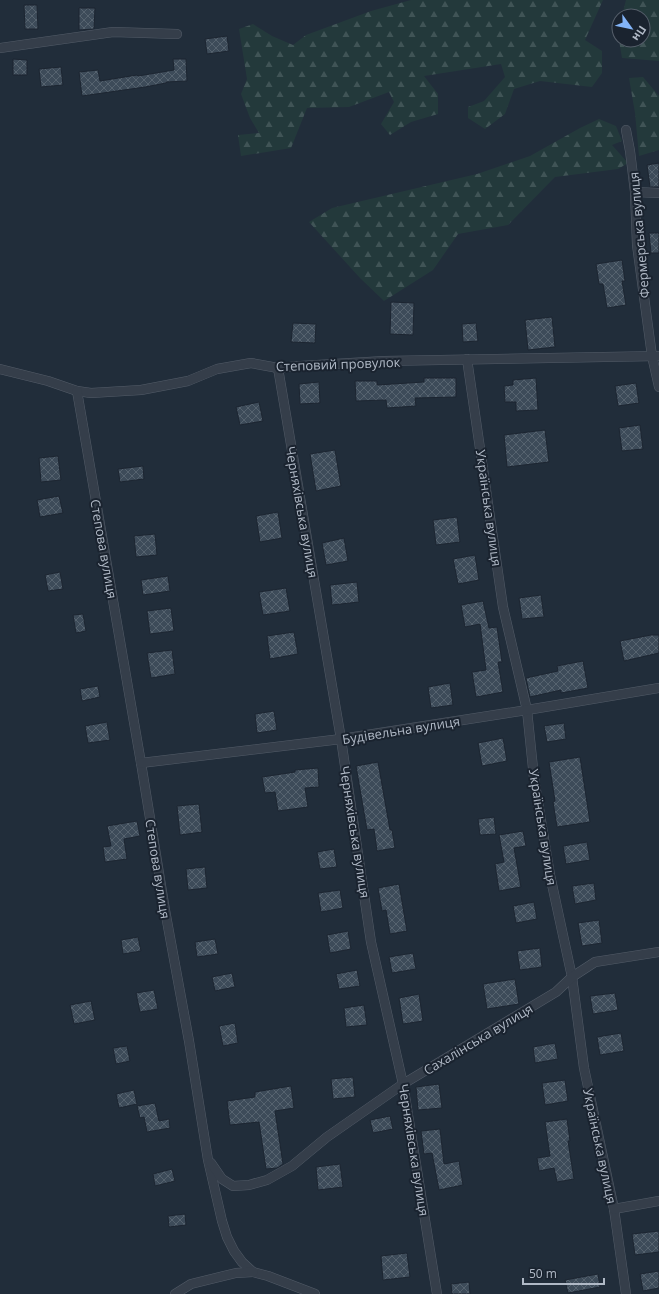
<svg xmlns="http://www.w3.org/2000/svg" width="659" height="1294" font-family="'Open Sans',sans-serif">
<defs>
<pattern id="forest-firs" width="22" height="20" patternUnits="userSpaceOnUse"><rect width="22" height="20" fill="#23393b"/><path d="M5 1l3.5 6h-7zM16 11l3.5 6h-7z" fill="#405456"/></pattern>
<pattern id="building-cross-hatch" width="8" height="8" patternUnits="userSpaceOnUse"><rect width="8" height="8" fill="#3d4b59"/><path d="M0 0l8 8M0 8l8-8" fill="none" stroke="#56636f"/></pattern>
</defs>
<rect width="100%" height="100%" fill="#212d3a"/>
<!-- forest -->
<g fill="url(#forest-firs)">
<path d="M411,0h192l-18,40 17,11v22l-10,14 -52,-6 -26,8 -9,25 -20,15 -17,-11v-11l16,-6 21,-24 -4,-13 -77,12 14,18v20l-27,8 -21,13 -9,-11 13,-22 -5,-10 -40,15 -42,1 -16,40 -50,8 -3,-21 21,-2 -9,-15 -9,-24 6,-15 -8,-50 14,-5 19,12 21,9 13,-10 65,-24z"/>
<path d="M626,0h33v61l-37,-3 -3,-18h24v-24h-21z"/>
<path d="M643,77l16,19v54l-20,6 -4,-43 -6,-35z"/>
<path d="M599,119l17,7 6,15 -10,4 16,18 -10,6 -63,8 -47,48 -50,9 -25,36 -49,31 -24,-23 -51,-56 23,-14 145,-34 53,-18 50,-28z"/>
</g>
<!-- building -->
<g fill="url(#building-cross-hatch)" stroke="#1c2531">
<path d="M24,5h13l1,24h-13z"/>
<path d="M79,8h16l-1,21 -15,1z"/>
<path d="M227,36l2,15 -22,3 -2,-15z"/>
<path d="M13,59l14,1v15h-14z"/>
<path d="M173,59h13l1,22 -21,1v1l-21,4 -63,9 -3,-24 19,-2 2,11 37,-6 1,1 36,-6z"/>
<path d="M61,67l2,18 -22,2 -2,-18z"/>
<path d="M659,163v24h-9l-3,-22z"/>
<path d="M649,233h10v20h-8z"/>
<path d="M622,260l3,21h-3l4,24 -19,3 -4,-24h-4l-3,-20z"/>
<path d="M391,302l23,1 -1,32 -23,-1z"/>
<path d="M552,317l3,30 -27,3 -3,-30z"/>
<path d="M293,323l23,1 -1,19 -24,-1z"/>
<path d="M476,323l2,18 -15,1 -1,-18z"/>
<path d="M424,378h32v19l-41,1 1,8 -29,2 -1,-8 -30,1 -1,-20h22v4l47,-3z"/>
<path d="M536,378l2,32 -22,1v-9h-11l-1,-16 9,-1v-5z"/>
<path d="M319,382l1,21 -20,1 -1,-20z"/>
<path d="M636,383l3,20 -21,3 -3,-20z"/>
<path d="M259,402l4,19 -23,4 -4,-18z"/>
<path d="M640,425l3,24 -21,2 -3,-23z"/>
<path d="M545,430l4,32 -42,5 -3,-32z"/>
<path d="M335,450l6,36 -25,5 -6,-37z"/>
<path d="M58,456l3,24 -20,2 -2,-24z"/>
<path d="M143,466l1,13 -24,3 -2,-13z"/>
<path d="M59,496l4,17 -23,4 -3,-17z"/>
<path d="M278,512l4,26 -22,4 -4,-26z"/>
<path d="M457,517l3,25 -24,3 -3,-25z"/>
<path d="M155,534l2,21 -21,2 -2,-21z"/>
<path d="M344,538l4,23 -22,4 -4,-22z"/>
<path d="M475,555l4,25 -21,4 -5,-25z"/>
<path d="M60,572l3,17 -15,2 -3,-16z"/>
<path d="M168,576l2,15 -27,4 -2,-15z"/>
<path d="M357,582l2,20 -27,3 -2,-20z"/>
<path d="M286,588l4,23 -27,4 -4,-23z"/>
<path d="M541,595l3,22 -22,2 -3,-21z"/>
<path d="M483,601l6,27 8,-1 5,35h-4l5,30 -27,5 -4,-25 14,-2 -6,-46 -15,3 -4,-22z"/>
<path d="M171,608l3,23 -24,3 -3,-23z"/>
<path d="M83,614l3,17 -10,2 -3,-18z"/>
<path d="M294,632l4,22 -28,5 -3,-23z"/>
<path d="M651,635h8v18l-35,8 -4,-20z"/>
<path d="M172,650l3,24 -24,4 -4,-25z"/>
<path d="M583,661l5,27 -27,5v-3l-31,7 -4,-19 32,-7 -1,-5z"/>
<path d="M450,683l3,22 -22,3 -3,-21z"/>
<path d="M98,686l2,11 -18,4 -2,-12z"/>
<path d="M274,711l3,19 -20,3 -2,-19z"/>
<path d="M107,722l3,18 -22,3 -3,-17z"/>
<path d="M564,723l2,16 -19,3 -3,-16z"/>
<path d="M503,738l4,23 -25,5 -4,-23z"/>
<path d="M580,757l10,65 -33,5 -4,-25 2,-1 -6,-39z"/>
<path d="M378,762l12,68h2l3,18 -18,3 -3,-22 -7,1 -11,-64z"/>
<path d="M318,768l1,19 -14,1 3,19 -30,4 -3,-19 -10,1 -3,-16 33,-5v-2z"/>
<path d="M199,804l3,28 -22,3 -3,-29z"/>
<path d="M494,817l2,17 -16,1 -2,-16z"/>
<path d="M137,821l3,15 -16,3 3,20 -22,3 -2,-15 8,-1 -4,-20z"/>
<path d="M523,831l3,15 -12,2 7,39 -22,4 -4,-27 9,-2 -5,-27z"/>
<path d="M587,842l3,18 -24,4 -3,-18z"/>
<path d="M334,849l3,18 -17,2 -3,-17z"/>
<path d="M205,867l2,21 -19,2 -2,-21z"/>
<path d="M594,883l2,17 -21,4 -3,-18z"/>
<path d="M399,884l8,47 -17,3 -4,-24 -4,1 -4,-23z"/>
<path d="M340,890l3,18 -22,4 -3,-19z"/>
<path d="M534,902l3,17 -21,4 -3,-17z"/>
<path d="M599,920l3,23 -20,3 -4,-23z"/>
<path d="M348,931l3,18 -21,4 -3,-18z"/>
<path d="M138,937l3,14 -18,3 -2,-14z"/>
<path d="M215,939l3,15 -21,3 -2,-15z"/>
<path d="M540,948l2,19 -22,3 -3,-19z"/>
<path d="M413,953l3,16 -24,4 -3,-16z"/>
<path d="M357,970l3,16 -21,3 -3,-15z"/>
<path d="M232,973l3,14 -20,4 -3,-14z"/>
<path d="M515,979l4,25 -32,5 -4,-25z"/>
<path d="M154,990l4,19 -18,3 -4,-19z"/>
<path d="M615,993l3,17 -25,4 -3,-18z"/>
<path d="M419,994l4,27 -20,3 -4,-26z"/>
<path d="M91,1001l4,19 -21,4 -4,-19z"/>
<path d="M364,1005l3,20 -21,2 -2,-19z"/>
<path d="M235,1023l3,20 -15,3 -4,-20z"/>
<path d="M621,1033l3,18 -24,4 -3,-18z"/>
<path d="M555,1043l3,16 -23,4 -2,-16z"/>
<path d="M127,1046l3,15 -14,3 -3,-16z"/>
<path d="M353,1077l2,20 -22,2 -2,-20z"/>
<path d="M565,1080l3,21 -23,4 -3,-22z"/>
<path d="M439,1084l3,24 -24,2 -2,-23z"/>
<path d="M291,1086l3,22 -19,3 8,53 -6,4 -11,1 -7,-47 -29,3 -3,-24 28,-4v-5z"/>
<path d="M134,1090l3,14 -18,4 -3,-14z"/>
<path d="M155,1103l4,18 10,-2 1,9 -23,4 -3,-15 -4,1 -3,-12z"/>
<path d="M390,1116l3,13 -20,4 -3,-13z"/>
<path d="M567,1119l3,22h-2l6,38 -17,3 -3,-14 -15,3 -2,-13 13,-2 -5,-34z"/>
<path d="M440,1129l4,35 15,-3 4,24 -24,5 -7,-37 -8,1 -3,-23z"/>
<path d="M340,1164l3,23 -25,3 -2,-23z"/>
<path d="M172,1169l3,12 -20,5 -2,-12z"/>
<path d="M185,1214l1,11 -17,2 -1,-11z"/>
<path d="M659,1231v21l-24,3 -3,-21z"/>
<path d="M407,1253l3,24 -27,3 -2,-24z"/>
<path d="M659,1271v17l-16,3 -3,-17z"/>
<path d="M598,1274l2,13 -32,6 -3,-13z"/>
<path d="M469,1282l1,12h-18l-1,-10z"/>
</g>
<g fill="none" stroke-linecap="round" stroke-linejoin="round">
<!-- street casing -->
<g stroke="#535c68" stroke-width="10">
<g id="street">
<path d="M0,48l113,-16 64,2"/>
<path d="M626,130l4,21 5,41 2,53 15,111 7,31"/>
<path d="M635,192l24,1"/>
<path d="M467,359l36,248 24,103 7,68 16,97 22,102 12,91 30,141 12,85"/>
<path d="M278,368l63,371 30,203 32,142 34,210"/>
<path d="M0,369l48,12 29,10 14,2 50,-3 47,-9 29,-12 34,-6 27,5 22,-2 84,-5 275,-5"/>
<path d="M77,391l64,372 24,147 24,131 19,119 14,61 5,16 7,14 8,11 11,10 15,4 47,18"/>
<path d="M141,763l200,-24 186,-29 132,-22"/>
<path d="M211,1163l11,16 11,7 16,-1 18,-5 25,-14 35,-29 76,-53 153,-92 16,-15 23,-15 64,-10"/>
<path d="M614,1209l45,-8"/>
<path d="M175,1294l16,-10 45,-11 17,-1"/>
</g>
</g>
<!-- street -->
<use href="#street" stroke="#353e4a" stroke-width="9"/>
</g>
<g text-anchor="middle" stroke-width="4" stroke-linejoin="round" paint-order="stroke">
<!-- street labels -->
<g font-size="13" fill="#b0b9c6" stroke="#1a232f">
<text transform="translate(639 235) rotate(-95)" y="5">Фермерська вулиця</text>
<text transform="translate(338 364) rotate(-2)" y="5">Степовий провулок</text>
<text transform="translate(489 508) rotate(82)" y="5">Українська вулиця</text>
<text transform="translate(302 512) rotate(80)" y="5">Черняхівська вулиця</text>
<text transform="translate(104 549) rotate(80)" y="5">Степова вулиця</text>
<text transform="translate(401 730) rotate(-9)" y="5">Будівельна вулиця</text>
<text transform="translate(543 827) rotate(81)" y="5">Українська вулиця</text>
<text transform="translate(355 832) rotate(81)" y="5">Черняхівська вулиця</text>
<text transform="translate(158 869) rotate(81)" y="5">Степова вулиця</text>
<text transform="translate(478 1039) rotate(-31)" y="5">Сахалінська вулиця</text>
<text transform="translate(600 1146) rotate(78)" y="5">Українська вулиця</text>
<text transform="translate(414 1150) rotate(81)" y="5">Черняхівська вулиця</text>
</g>
</g>
<!-- north arrow -->
<g transform="translate(631 28) rotate(123)"><circle r="19" fill="#1a232f" stroke="#565f6b"/>
<path d="M0-3L7 15L0 10L-7 15Z" fill="#83b4f8"/>
<text y="-6" font-size="11" font-weight="bold" text-anchor="middle" fill="#b0b9c6">Пн</text>
</g>
<!-- scale -->
<path d="M523 1278v6h81v-6" fill="none" stroke="#b0b9c6" stroke-width="2"/>
<text x="529" y="1278" font-size="12" fill="#b0b9c6" stroke="#1a232f" stroke-width="3" paint-order="stroke">50 m</text>
</svg>
